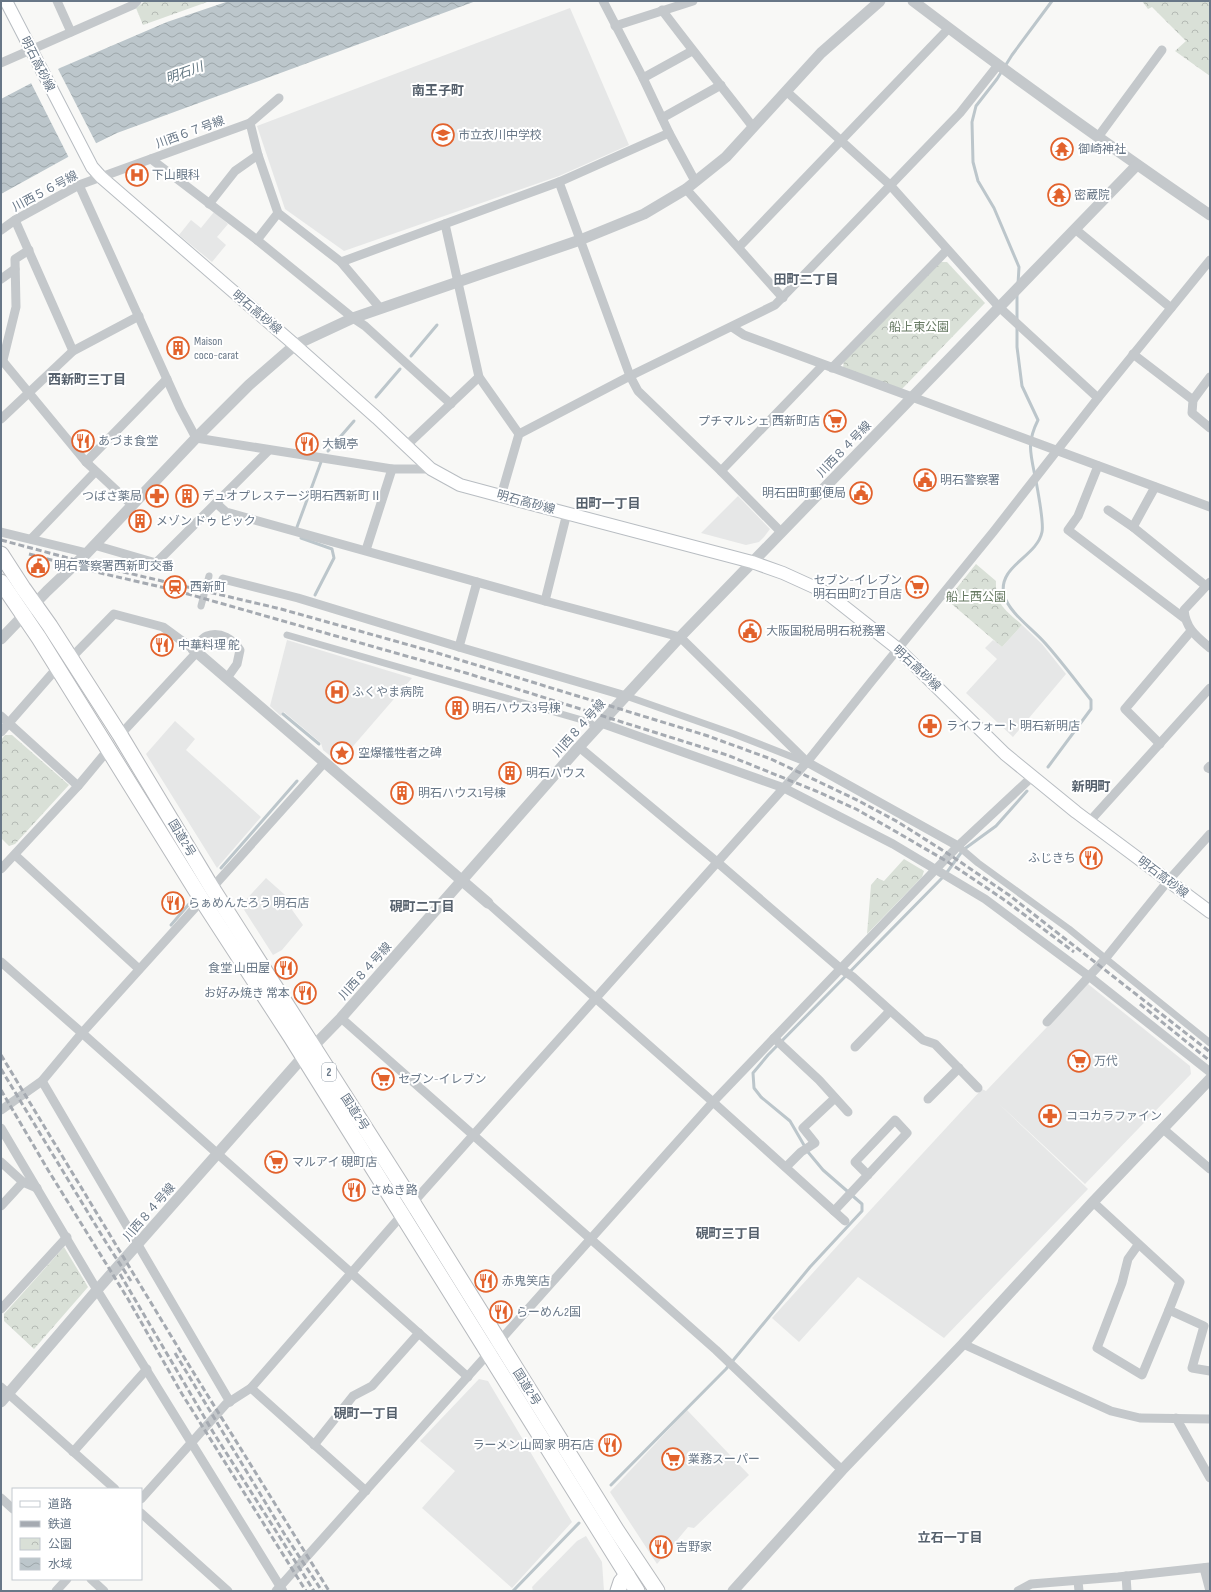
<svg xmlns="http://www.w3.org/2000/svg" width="1211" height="1592" font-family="'Sofia Sans Condensed','Noto Sans JP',sans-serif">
<defs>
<pattern id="park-crowns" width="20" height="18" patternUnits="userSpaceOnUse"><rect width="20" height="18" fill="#d9e0d7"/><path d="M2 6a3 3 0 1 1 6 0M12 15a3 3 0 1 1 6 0" fill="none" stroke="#b4bab4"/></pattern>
<pattern id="water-waves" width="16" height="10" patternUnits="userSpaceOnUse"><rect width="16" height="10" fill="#bcc6cb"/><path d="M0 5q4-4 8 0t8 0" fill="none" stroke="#9da6aa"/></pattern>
</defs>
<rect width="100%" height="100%" fill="#f8f8f6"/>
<!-- built -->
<g fill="#e6e7e7">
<path d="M570,8l59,137 -70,31 -215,75 -59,-42 -28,-83z"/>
<path d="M214,212l14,12 -11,13 9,8 -14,17 -33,-27 12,-15 10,8z"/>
<path d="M738,496l32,33 -6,8 -5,5 -13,3 -45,-12z"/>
<path d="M1022,625l20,19 24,30 -53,63 -47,-44 31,-34 -12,-11 8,-8 9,7z"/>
<path d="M287,640l125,38 -64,74 -6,-4 -9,10 -10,-8 -2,-7 -37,-31 -3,4 -11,-10z"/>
<path d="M175,721l20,18 -9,11 75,67 -44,51 -71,-114z"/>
<path d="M266,878l28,25 -4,4 13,18 -21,25 -9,5 -32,-50z"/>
<path d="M1088,984l102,82 1,8 -106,110 -87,-81 90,86 -144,149 -86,-61 -59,65 -27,-24 67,-74 143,-155 4,2z"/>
<path d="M479,1379l9,2 84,141 -60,66 -90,-80 33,-37 -35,-30z"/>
<path d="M687,1410l62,65 -55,53 -6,-1 -31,37 -47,-72z"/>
<path d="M586,1536l16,26 2,29h-71l-1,-4 45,-46z"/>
</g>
<!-- park -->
<g fill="url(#park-crowns)">
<path d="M145,1h65l-67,24 -7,-17z"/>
<path d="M1142,1h68v75l-35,-25 11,-10 -34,-34 -4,2z"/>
<path d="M941,262h6l38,41 -84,87 -58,-22 1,-8z"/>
<path d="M976,564l20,17c-1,24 10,29 26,44l-20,22 -55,-47z"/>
<path d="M5,735h7l57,50 -54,59 -6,2 -8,-8v-98z"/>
<path d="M904,859l20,12 -2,6 -55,57 4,-49 6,-7 7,3z"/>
<path d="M64,1247l24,40 -54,62 -30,-28v-7z"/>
</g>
<!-- water -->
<path fill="url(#water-waves)" d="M229,1h247l-359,132 -49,24 -67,37v-95l59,-31 107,-46z"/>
<!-- pier -->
<path fill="#f8f8f6" d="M57,67l40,78 -28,13 -39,-77z"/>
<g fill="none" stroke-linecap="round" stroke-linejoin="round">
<!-- stream -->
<g stroke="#bcc6cb" stroke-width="3">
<path d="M1018,284l1,-17 -25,-59 -16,-27 -5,-19 -1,-40 4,-16 21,-27 15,-24 40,-54"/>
<path d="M1017,319v-26"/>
<path d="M1017,327v20l5,39 16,34c-11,22 -8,32 -3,56"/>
<path d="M411,356l26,-31"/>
<path d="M376,397l24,-28"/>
<path d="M328,451l26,-30"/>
<path d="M1036,481c2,11 8,42 6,51 -5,25 -45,34 -38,63 5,18 29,34 41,48 16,18 31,38 46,57v9l-43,58"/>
<path d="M297,527l24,-65"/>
<path d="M301,538l31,11 2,9 -19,37"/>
<path d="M283,714l36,30"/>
<path d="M221,868l76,-87"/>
<path d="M171,925l18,-21"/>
<path d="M611,1485l115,-116 84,-102 52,-56v-7l-39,-34 -15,-18 -18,-31 -29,-24 -7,-9 -1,-15 15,-18 177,-180 18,-25 33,-24 31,-35"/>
<path d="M513,1591l66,-68"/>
</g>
<!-- secondary casing -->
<g stroke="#b8bdc2" stroke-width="14">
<path id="secondary" d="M6,1l86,166 9,10 194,168 82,73 54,51 29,16 41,11 251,66 31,11 44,20 71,56 107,105 71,58 134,100"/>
</g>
<!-- trunk casing -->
<g stroke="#b7babe" stroke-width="17">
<g id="trunk">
<path d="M1,554l22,34 27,38 70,109 92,153 201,315 204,328 40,60"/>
<path d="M1,582l38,56 163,262 89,137 346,554"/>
<path d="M618,1591l3,-9 6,-7"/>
</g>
</g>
<!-- pedestrian -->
<g stroke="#c4c8cb" stroke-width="7">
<path d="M201,606l8,-30"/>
<path d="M287,635l302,87 8,6"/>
<path d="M626,696l108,38 71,28"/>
<path d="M958,846l20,17 91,66 141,114"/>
</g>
<!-- minor -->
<g stroke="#c4c8cb" stroke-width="9">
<path d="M57,1l14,31"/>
<path d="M603,1l40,77 26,55 26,48"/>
<path d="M662,10c30,40 61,78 91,117"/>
<path d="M615,26l78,-25"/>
<path d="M1,63l132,-58 4,-4"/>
<path d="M643,78l49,-27"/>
<path d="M786,91l104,94 109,122 99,91"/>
<path d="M662,118l59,-33"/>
<path d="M250,123l8,32 20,58 63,49 39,46"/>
<path d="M1098,137l64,-87"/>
<path d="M151,159l106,81 96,78 12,8 86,78"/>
<path d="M559,182l71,194 8,15 83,80 60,61"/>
<path d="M79,185l101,223 16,30 196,31h39"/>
<path d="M686,189l97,109"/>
<path d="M209,204l26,-33 23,-16"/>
<path d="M15,220l58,131"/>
<path d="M445,224l34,153 40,57"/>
<path d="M1075,229l96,79"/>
<path d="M1,230l14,-10 64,-35 171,-62 29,-25"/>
<path d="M257,240l21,-27"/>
<path d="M739,247l210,-219"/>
<path d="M341,262l218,-80 110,-49"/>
<path d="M1,279l14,-10"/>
<path d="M732,327l12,8 466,172"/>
<path d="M1133,354l60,46 -1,13 18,15"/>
<path d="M1,359l85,103 46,43"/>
<path d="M3,360l13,-53 -1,-48 14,-9"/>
<path d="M832,368l115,-118"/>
<path d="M1193,400l17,-23"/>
<path d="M1,419l72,-68 66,-35"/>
<path d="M407,445l72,-68"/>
<path d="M86,462l81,-83"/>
<path d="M1098,466l-20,50 -10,14 116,88"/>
<path d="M721,471l102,-106"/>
<path d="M501,496l18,-62 111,-58 145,-71 185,-192 38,-48"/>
<path d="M216,503l10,9 319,89 135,36 127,125 151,84 75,-70"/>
<path d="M1108,510l25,17 73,59"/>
<path d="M1133,527l22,-40"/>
<path d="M1,532l86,21"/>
<path d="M31,539l64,-67"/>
<path d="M94,545l62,18 113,-113"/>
<path d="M366,550l26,-81"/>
<path d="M223,579l75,19 161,49"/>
<path d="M477,582l-18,65 167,49"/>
<path d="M1210,582l-26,28c2,19 12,26 26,38"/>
<path d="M545,601l22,-88"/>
<path d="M70,659l44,-45 49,13 30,22c4,-4 9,-11 14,-13 14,-5 26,4 33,14l-3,14 -10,14"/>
<path d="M1,716l77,70"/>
<path d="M601,723l183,65 109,56 92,55 105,78 120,95"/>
<path d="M1,732l56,-64"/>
<path d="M120,735l77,-83"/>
<path d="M1160,744l-35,-35 66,-78"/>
<path d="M579,747l138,115 124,107 12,8 70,63 12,4 43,44"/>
<path d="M1210,766l-2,2 2,1"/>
<path d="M1089,822l121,-134"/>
<path d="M15,855l124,114"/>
<path d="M1,869l77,-83 30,-36"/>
<path d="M212,888l112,-125"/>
<path d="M488,903l225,199 132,119"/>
<path d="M1,962l81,71 386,344"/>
<path d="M341,1018l375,332 126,120"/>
<path d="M1047,1022l58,-63 63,-78 42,-47"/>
<path d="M774,1038l45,42 29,32"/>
<path d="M855,1047l35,-36"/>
<path d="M42,1081l188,321"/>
<path d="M928,1099l31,-31"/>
<path d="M1,1110l41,-29 40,-48 120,-133"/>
<path d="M1,1128l96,162 186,301"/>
<path d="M1162,1128l48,41"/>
<path d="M1,1162l22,20 14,6"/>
<path d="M786,1167l15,-15 14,-9 -12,-15 32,-30"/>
<path d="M1093,1202l87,80 -11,28 35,16 -12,42 18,3"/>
<path d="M1,1206l22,-24"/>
<path d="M834,1211l73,-78 -12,-13 -40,42 13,13"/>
<path d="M1138,1245l-10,14 -6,24 -25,65 45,27 27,-65"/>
<path d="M1,1309l66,-72"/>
<path d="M963,1344l148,67 29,7 70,1"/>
<path d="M1,1387l114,102"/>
<path d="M251,1388l115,103"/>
<path d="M1176,1418l34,60"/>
<path d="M314,1445l39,-49 19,-10 47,-53"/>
<path d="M73,1452l74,-83"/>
<path d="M1,1498l12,11"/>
<path d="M141,1499l85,-95 25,-16 150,-172 406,-454 64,-80 123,-151 104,-133 112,-138"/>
<path d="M141,1513l87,78"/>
<path d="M1204,1568l6,23"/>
<path d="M1126,1576l1,15"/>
<path d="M91,1579l13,12"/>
<path d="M1078,1581l1,10"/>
<path d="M56,1591l11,-12"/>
<path d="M276,1591l437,-489 245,-256"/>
<path d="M1018,1591l13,-7 87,-7 92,-10"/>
</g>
<!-- tertiary -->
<g stroke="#c4c8cb" stroke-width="11">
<path d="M913,1c97,74 196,145 297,214"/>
<path d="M1,639l46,-48 40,-38 109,-115 53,-53 46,-40 58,-27 227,-78 64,-26 42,-25 40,-32 95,-104 59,-52"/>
<path d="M193,649l295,254"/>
<path d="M1,1402l96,-112 205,-232 39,-40 238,-271 101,-110 457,-472"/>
<path d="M733,1591l109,-121 121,-126 130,-142 117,-123"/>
</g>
<!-- secondary -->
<use href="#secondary" stroke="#fff" stroke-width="12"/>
<!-- trunk -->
<use href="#trunk" stroke="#fff" stroke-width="15"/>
<!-- rail -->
<g stroke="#a5aab1" stroke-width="3" stroke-dasharray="6 3" stroke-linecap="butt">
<path d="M1,540l97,26 183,43 153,43 274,84 63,23 88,42 39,21 52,33 59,40 201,157"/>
<path d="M29,554l67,18 78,18 292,83 261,82 89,36 40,18 37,21 55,32 58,39 68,51"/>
<path d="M1140,1004l70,57"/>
<path d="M1,1055l181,299 147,237"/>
<path d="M1,1069l106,175 24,37"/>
<path d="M1,1090l47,80 80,129 54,95 124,197"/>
<path d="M120,1274l93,158 101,159"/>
<path d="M175,1353l110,182 37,56"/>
</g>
</g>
<!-- icons -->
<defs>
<g id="school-ring" transform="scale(1.15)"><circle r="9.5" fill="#fff" stroke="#e2622c" stroke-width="1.5"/><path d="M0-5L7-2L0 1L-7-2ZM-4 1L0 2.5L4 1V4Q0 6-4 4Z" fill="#e2622c"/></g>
<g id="temple-ring" transform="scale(1.15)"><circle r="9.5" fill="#fff" stroke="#e2622c" stroke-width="1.5"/><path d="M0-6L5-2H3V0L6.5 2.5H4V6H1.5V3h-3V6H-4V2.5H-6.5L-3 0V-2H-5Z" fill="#e2622c"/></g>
<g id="hospital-ring" transform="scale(1.15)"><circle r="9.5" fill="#fff" stroke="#e2622c" stroke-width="1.5"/><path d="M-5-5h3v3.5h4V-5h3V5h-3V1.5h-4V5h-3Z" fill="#e2622c"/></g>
<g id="building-ring" transform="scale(1.15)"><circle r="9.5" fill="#fff" stroke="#e2622c" stroke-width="1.5"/><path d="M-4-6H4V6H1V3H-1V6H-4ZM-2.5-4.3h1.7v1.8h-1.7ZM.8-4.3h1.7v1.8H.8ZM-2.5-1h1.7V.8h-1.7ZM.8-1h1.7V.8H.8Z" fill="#e2622c"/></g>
<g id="supermarket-ring" transform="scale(1.15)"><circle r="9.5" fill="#fff" stroke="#e2622c" stroke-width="1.5"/><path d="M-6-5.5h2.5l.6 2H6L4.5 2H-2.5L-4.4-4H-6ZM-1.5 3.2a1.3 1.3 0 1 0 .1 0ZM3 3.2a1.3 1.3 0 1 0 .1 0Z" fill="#e2622c"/></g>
<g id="restaurant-ring" transform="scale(1.15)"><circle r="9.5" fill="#fff" stroke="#e2622c" stroke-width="1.5"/><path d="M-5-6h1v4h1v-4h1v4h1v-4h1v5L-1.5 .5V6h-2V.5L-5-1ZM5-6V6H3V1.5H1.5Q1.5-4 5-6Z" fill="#e2622c"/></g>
<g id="civic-ring" transform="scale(1.15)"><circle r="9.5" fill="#fff" stroke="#e2622c" stroke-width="1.5"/><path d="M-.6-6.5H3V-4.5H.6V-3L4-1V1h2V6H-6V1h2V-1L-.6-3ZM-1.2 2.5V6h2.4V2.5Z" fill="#e2622c"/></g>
<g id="pharmacy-ring" transform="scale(1.15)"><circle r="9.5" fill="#fff" stroke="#e2622c" stroke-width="1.5"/><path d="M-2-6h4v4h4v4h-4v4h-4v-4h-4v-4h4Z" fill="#e2622c"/></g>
<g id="station-ring" transform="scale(1.15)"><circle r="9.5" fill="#fff" stroke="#e2622c" stroke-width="1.5"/><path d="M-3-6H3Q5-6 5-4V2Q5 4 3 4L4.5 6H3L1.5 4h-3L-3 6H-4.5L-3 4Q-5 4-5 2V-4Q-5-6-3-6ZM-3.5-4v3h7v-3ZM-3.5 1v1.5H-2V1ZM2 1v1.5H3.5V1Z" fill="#e2622c"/></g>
<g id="sight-ring" transform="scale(1.15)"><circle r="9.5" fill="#fff" stroke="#e2622c" stroke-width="1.5"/><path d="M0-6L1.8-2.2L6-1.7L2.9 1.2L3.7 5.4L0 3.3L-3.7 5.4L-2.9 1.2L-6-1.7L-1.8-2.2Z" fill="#e2622c"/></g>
</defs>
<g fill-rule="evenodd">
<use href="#school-ring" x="443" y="135"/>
<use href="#temple-ring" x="1062" y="149"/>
<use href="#hospital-ring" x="137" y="175"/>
<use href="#temple-ring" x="1059" y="195"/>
<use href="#building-ring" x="178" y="348"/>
<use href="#supermarket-ring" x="835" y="421"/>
<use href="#restaurant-ring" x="83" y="441"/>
<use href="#restaurant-ring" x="307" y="444"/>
<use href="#civic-ring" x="925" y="480"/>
<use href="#civic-ring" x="861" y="493"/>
<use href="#pharmacy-ring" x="157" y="496"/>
<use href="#building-ring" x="187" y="496"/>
<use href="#building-ring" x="140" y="521"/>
<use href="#civic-ring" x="38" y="566"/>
<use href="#station-ring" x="175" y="587"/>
<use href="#supermarket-ring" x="917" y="587"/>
<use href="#civic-ring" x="750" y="631"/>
<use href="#restaurant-ring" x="162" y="645"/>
<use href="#hospital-ring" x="337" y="692"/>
<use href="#building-ring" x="457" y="708"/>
<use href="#pharmacy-ring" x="930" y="726"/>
<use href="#sight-ring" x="342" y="753"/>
<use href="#building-ring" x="510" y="773"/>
<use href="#building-ring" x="402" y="793"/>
<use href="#restaurant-ring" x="1091" y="858"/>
<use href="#restaurant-ring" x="173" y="903"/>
<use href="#restaurant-ring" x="286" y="968"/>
<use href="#restaurant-ring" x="305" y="993"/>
<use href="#supermarket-ring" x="1079" y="1061"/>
<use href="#supermarket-ring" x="383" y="1079"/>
<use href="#pharmacy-ring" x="1050" y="1116"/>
<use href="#supermarket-ring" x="276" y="1162"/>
<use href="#restaurant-ring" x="354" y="1190"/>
<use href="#restaurant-ring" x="486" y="1281"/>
<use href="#restaurant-ring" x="501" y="1312"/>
<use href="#restaurant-ring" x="610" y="1445"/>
<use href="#supermarket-ring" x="673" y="1459"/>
<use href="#restaurant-ring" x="661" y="1547"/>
</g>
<g text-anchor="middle" stroke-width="4" stroke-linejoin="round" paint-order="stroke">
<!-- shield labels -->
<rect fill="#fff" stroke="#95a0ab" stroke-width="1" x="322" y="1063" width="14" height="18" rx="3"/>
<g font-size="11" font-weight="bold" fill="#687787">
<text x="329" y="1076">2</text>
</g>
<!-- street labels -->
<g font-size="12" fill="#687787" stroke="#fff">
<text transform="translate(38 64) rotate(63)" y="4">明石高砂線</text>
<text transform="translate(190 132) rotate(-20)" y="4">川西６７号線</text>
<text transform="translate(45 191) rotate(-28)" y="4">川西５６号線</text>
<text transform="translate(257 312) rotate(40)" y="4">明石高砂線</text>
<text transform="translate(844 449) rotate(-46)" y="4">川西８４号線</text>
<text transform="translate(526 502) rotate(15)" y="4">明石高砂線</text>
<text transform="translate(917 668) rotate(43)" y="4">明石高砂線</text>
<text transform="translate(579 728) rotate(-48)" y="4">川西８４号線</text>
<text transform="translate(182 838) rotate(59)" y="4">国道2号</text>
<text transform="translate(1163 877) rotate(37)" y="4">明石高砂線</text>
<text transform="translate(365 971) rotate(-48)" y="4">川西８４号線</text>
<text transform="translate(355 1112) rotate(57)" y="4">国道2号</text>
<text transform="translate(149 1212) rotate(-49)" y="4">川西８４号線</text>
<text transform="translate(527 1387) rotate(58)" y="4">国道2号</text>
</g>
<!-- poi labels -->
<g font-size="12" fill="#687787" stroke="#fff" text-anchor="start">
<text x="458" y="139">市立衣川中学校</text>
<text x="1078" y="153">御崎神社</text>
<text x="152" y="179">下山眼科</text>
<text x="1074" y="199">密蔵院</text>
<text x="194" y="345">Maison<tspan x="194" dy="14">coco-carat</tspan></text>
<text x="820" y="425" text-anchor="end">プチマルシェ 西新町店</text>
<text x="98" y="445">あづま食堂</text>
<text x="322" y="448">大観亭</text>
<text x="940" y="484">明石警察署</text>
<text x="846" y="497" text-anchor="end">明石田町郵便局</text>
<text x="142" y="500" text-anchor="end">つばさ薬局</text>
<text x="202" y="500">デュオプレステージ明石西新町Ⅱ</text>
<text x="156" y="525">メゾン ドゥ ピック</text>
<text x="54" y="570">明石警察署西新町交番</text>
<text x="902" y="584" text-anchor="end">セブン-イレブン<tspan x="902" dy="14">明石田町2丁目店</tspan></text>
<text x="190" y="591">西新町</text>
<text x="766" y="635">大阪国税局明石税務署</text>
<text x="178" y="649">中華料理 舵</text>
<text x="352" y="696">ふくやま病院</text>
<text x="472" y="712">明石ハウス3号棟</text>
<text x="946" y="730">ライフォート 明石新明店</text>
<text x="358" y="757">空爆犠牲者之碑</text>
<text x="526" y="777">明石ハウス</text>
<text x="418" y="797">明石ハウス1号棟</text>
<text x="1076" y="862" text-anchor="end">ふじきち</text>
<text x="188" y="907">らぁめんたろう 明石店</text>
<text x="270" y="972" text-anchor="end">食堂 山田屋</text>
<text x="290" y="997" text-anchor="end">お好み焼き 常本</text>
<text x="1094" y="1065">万代</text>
<text x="398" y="1083">セブン-イレブン</text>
<text x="1066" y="1120">ココカラファイン</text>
<text x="292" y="1166">マルアイ 硯町店</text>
<text x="370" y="1194">さぬき路</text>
<text x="502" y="1285">赤鬼笑店</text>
<text x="516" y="1316">らーめん2国</text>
<text x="594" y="1449" text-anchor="end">ラーメン山岡家 明石店</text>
<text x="688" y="1463">業務スーパー</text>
<text x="676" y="1551">吉野家</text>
</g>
<!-- park labels -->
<g font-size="12" fill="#667962" stroke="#fff">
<text x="919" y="331">船上東公園</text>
<text x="976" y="601">船上西公園</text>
</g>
<!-- water labels -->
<g font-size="13" font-style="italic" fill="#637782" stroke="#fff">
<text transform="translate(184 72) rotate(-20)" y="5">明石川</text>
</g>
<!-- neighbourhood labels -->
<g font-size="13" font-weight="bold" fill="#55606c" stroke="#fff">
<text x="438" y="95">南王子町</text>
<text x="806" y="284">田町二丁目</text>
<text x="87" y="384">西新町三丁目</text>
<text x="608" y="508">田町一丁目</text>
<text x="1091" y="791">新明町</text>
<text x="422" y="911">硯町二丁目</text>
<text x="728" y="1238">硯町三丁目</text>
<text x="366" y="1418">硯町一丁目</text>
<text x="950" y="1542">立石一丁目</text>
</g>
</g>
<!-- border -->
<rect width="1211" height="1592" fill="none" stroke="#687787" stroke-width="4"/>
<!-- legend -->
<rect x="12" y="1488" width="130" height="92" fill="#ffffff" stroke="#c3c9cf"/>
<rect x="20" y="1501" width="20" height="6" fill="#ffffff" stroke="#c3c9cf"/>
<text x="48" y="1508" font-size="12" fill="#687787">道路</text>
<rect x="20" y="1521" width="20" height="6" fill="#a5aab1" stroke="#c3c9cf"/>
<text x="48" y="1528" font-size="12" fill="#687787">鉄道</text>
<rect x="20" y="1538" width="20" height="12" fill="url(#park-crowns)" stroke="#c3c9cf"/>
<text x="48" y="1548" font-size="12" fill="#687787">公園</text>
<rect x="20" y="1558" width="20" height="12" fill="url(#water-waves)" stroke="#c3c9cf"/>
<text x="48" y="1568" font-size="12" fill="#687787">水域</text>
</svg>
